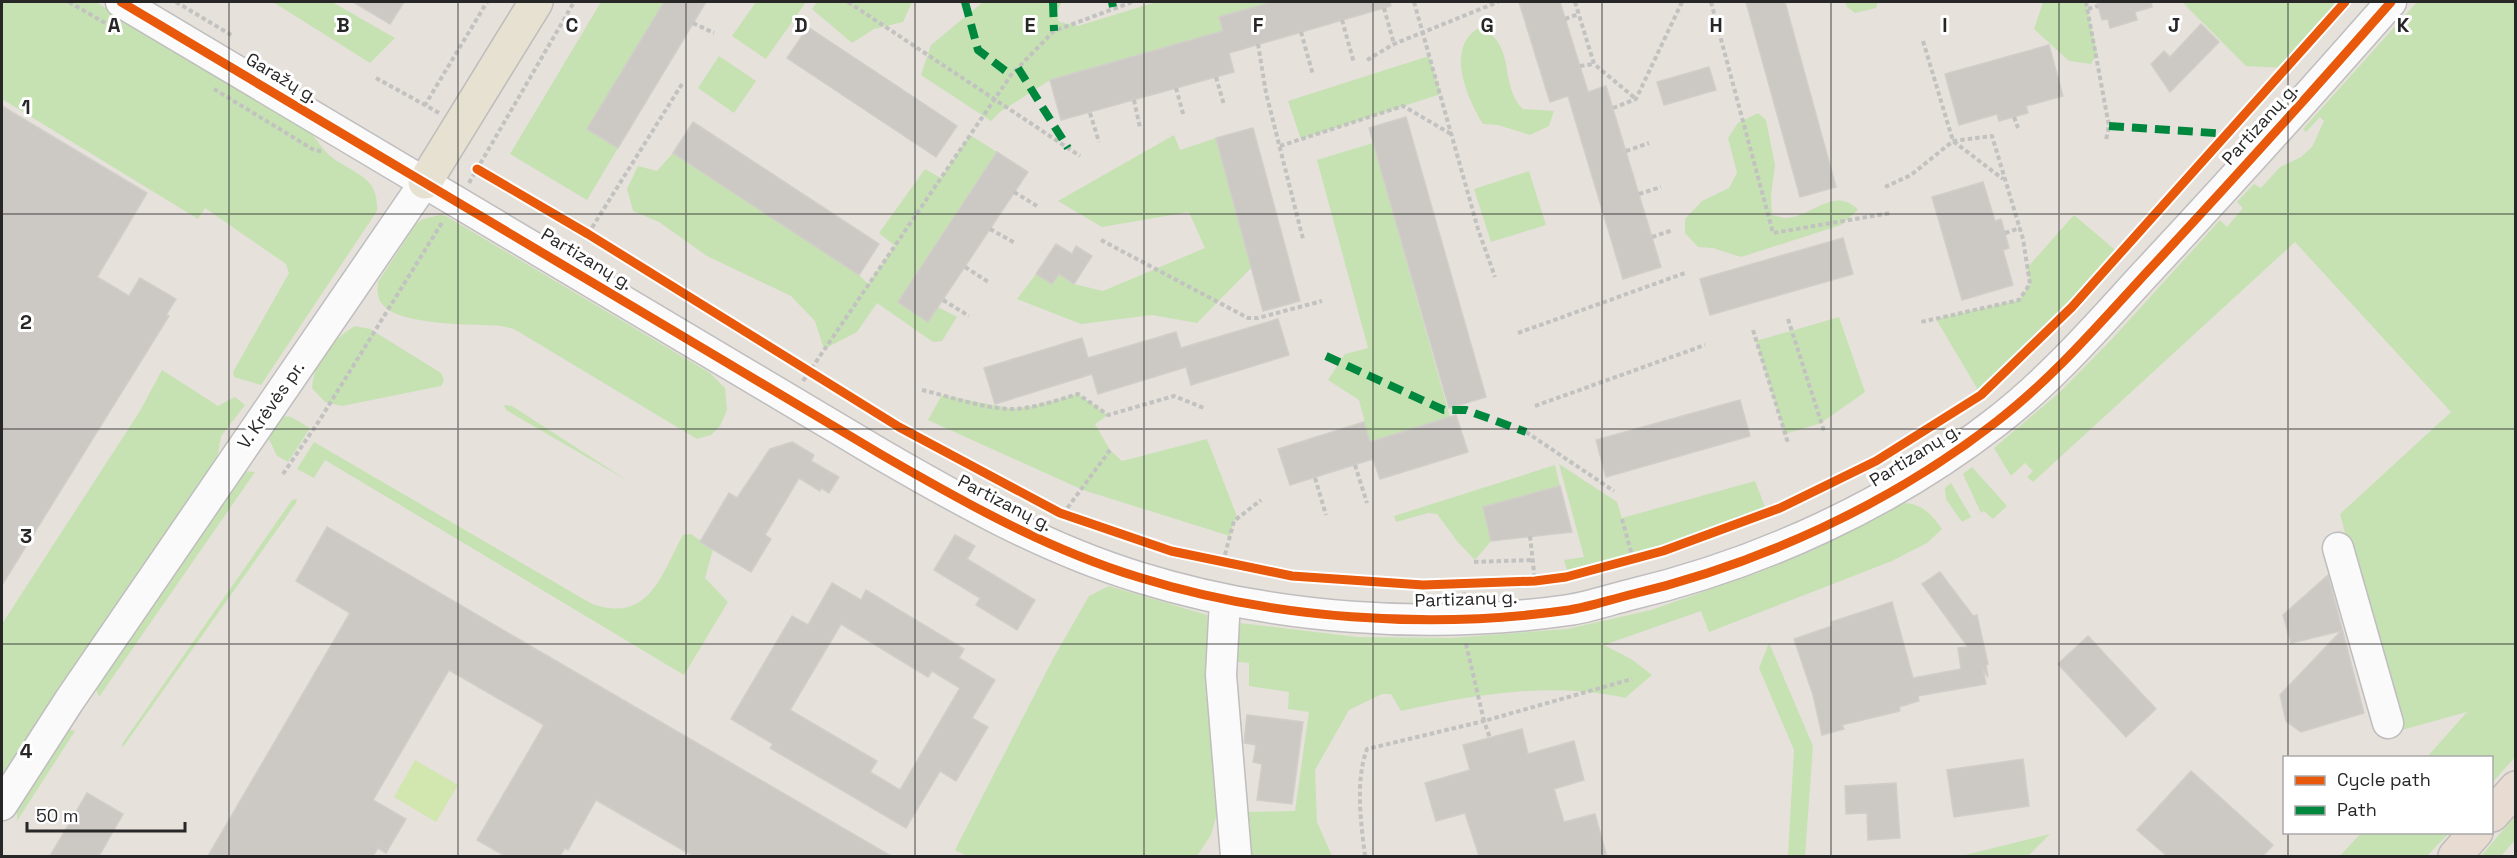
<svg xmlns="http://www.w3.org/2000/svg" width="2517" height="858" font-family="'Space Grotesk',sans-serif">
<rect width="100%" height="100%" fill="#e6e1db"/>
<!-- green -->
<g fill="#c6e2b3">
<path d="M2,2h94l215,131c7,8 13,19 22,25 23,17 46,19 44,53l-116,174 -27,-8 -1,-5 56,-99 -3,-9 -81,-56 -7,11 -196,-120z"/>
<path d="M273,2h59l63,36 -25,25z"/>
<path d="M601,2h63l-76,127 30,19 -31,52 -77,-46z"/>
<path d="M756,2h50l-40,57 -34,-23z"/>
<path d="M817,2h95l-9,20 -29,7 -22,14 -40,-34z"/>
<path d="M983,2h79l-6,10 3,10 19,4 78,-24h116l-53,15 4,14 -173,49 -50,32 -9,9 -70,-46 10,-30z"/>
<path d="M1845,2h33l-2,6 -21,5 -8,-6z"/>
<path d="M2043,2h43l11,51 -6,11 -22,-3 -35,-32z"/>
<path d="M2182,2h163l-60,66 -39,-2z"/>
<path d="M2417,2h98l1,754 -24,27v-25l-65,-1 40,-45 -69,19 -58,-217 111,-102 -156,-170 -262,240 -6,-5 6,-6 -8,-8 -14,13 -17,-28 66,-56 53,-54 107,-118 7,7 16,-19 -6,-6 17,-18 7,4 19,-21 21,-10 11,-10 12,-26 -4,-4 -14,15 -3,-3z"/>
<path d="M1480,27c38,19 18,57 43,82l31,2 -5,15 -19,9 -32,-10 -15,-1c-16,-26 -39,-77 -3,-97z"/>
<path d="M719,56l37,25 -22,32 -36,-25z"/>
<path d="M1429,56l12,38 -140,45 -13,-38z"/>
<path d="M1758,113l8,7 9,45 -4,30 1,20c4,1 10,3 14,3 26,-1 49,-33 72,-8l-17,15 -100,32 -28,-9 -15,-1 -13,-14v-14l17,-18 27,-13 8,-15 -9,-35 10,-15z"/>
<path d="M970,135l27,17 -99,150 30,20 10,-15 19,10 -15,24 -9,1 -56,-39 -20,29 -33,17 -9,-28 -24,-25 -84,-40 -48,-34 -26,-11 -6,-22 11,-23 19,5 16,-18 186,122 9,9 27,-38 -16,-13 46,-64 16,9z"/>
<path d="M1174,135l6,15 36,-12 35,130 -54,55 -45,-8 -71,9 -64,-25 19,-25h23l15,10 29,7 102,-43 -16,-36 -87,15 -44,-26z"/>
<path d="M1373,143l77,274 -80,25 -11,-42 -31,-20 17,-26 23,-6 -51,-188z"/>
<path d="M1529,171l17,54 -55,17 -17,-53z"/>
<path d="M440,215l6,1 264,157 15,15 2,22 -7,16 -9,9 -14,4 -183,-110 -13,-3c-28,-2 -102,0 -119,-22 -5,-6 -5,-15 -4,-22l38,-58 7,-5z"/>
<path d="M2074,215l46,39 -48,53 -91,88 -45,-76 83,-19 11,-16 -3,-16z"/>
<path d="M1839,317l26,75 -44,31 -36,11 -29,-93z"/>
<path d="M355,326l15,3 71,44 3,8 -3,5 -99,20 -17,-4 -13,-14c2,-28 20,-48 43,-62z"/>
<path d="M162,370l56,36 17,-9 10,8 -24,31 -4,23 -215,326v-161l138,-213z"/>
<path d="M1078,394l30,21 -13,9 15,26 12,11 85,-22 31,80 -4,2 -4,15 -147,-46 -155,-70 14,-25 71,14 21,-3z"/>
<path d="M504,405l8,1 116,75 -122,-71z"/>
<path d="M281,416l10,1 19,11 -22,34 -11,-6 -10,-21z"/>
<path d="M314,442l278,162c57,20 69,-29 91,-69l8,-1 22,15 -8,29 23,24 -44,73 -359,-215 -11,18 -17,-9z"/>
<path d="M1559,464l58,38 5,16 133,-37 12,31 -105,39 -94,22 -4,-13 20,-3z"/>
<path d="M1555,465l5,21 -76,21 7,34 -16,19 -18,-19 -20,-27 -9,-1 -32,9 -2,-6z"/>
<path d="M1972,467l35,39 -14,13 -9,-8 -3,2 -18,-39z"/>
<path d="M243,471l12,1 -156,225 -4,-10z"/>
<path d="M1951,483l20,34 -9,5 -16,-23 -1,-11z"/>
<path d="M297,499l-1,4 -173,244 -1,-3 170,-244z"/>
<path d="M1904,503c19,1 27,11 38,26l-15,14 -35,18 -183,71 -8,-21 -97,34 27,14 21,16 -27,23c-73,-17 -152,-3 -224,13l-10,-17h-9l-33,16 -34,60 2,52 15,34h-87l-7,-44 57,-1 14,-99 -21,-3 1,-17 -40,-6v-23l-20,-2 -1,-28 12,-10 117,14 94,1 116,-9 84,-19 106,-37 61,-25z"/>
<path d="M1109,586l98,29 13,187 -9,33 -14,21h-230l-12,-6 99,-193 35,-61z"/>
<path d="M1769,643l44,103 -8,110h-17l6,-106 -35,-82z"/>
<path d="M71,730l4,1 -58,90v-18l46,-72z"/>
<path d="M2515,816v24l-14,16h-20z"/>
<path d="M2361,833v-1l88,1 -22,23h-87z"/>
<path d="M2050,834l-22,22h-67z"/>
</g>
<!-- pitch -->
<path fill="#d2e6b0" d="M415,760l43,25 -22,37 -42,-25z"/>
<!-- building -->
<g fill="#ccc9c5" stroke="#d1cdc8" stroke-width="1.5" fill-rule="evenodd">
<path d="M353,2h51l-14,22z"/>
<path d="M664,2h42l-88,146 -31,-19z"/>
<path d="M1272,2h118l1,4 -162,47 5,19 -173,48 -11,-40 173,-49 -4,-14z"/>
<path d="M1519,2h41l28,90 18,-6 55,181 -38,12 -55,-183 -18,6z"/>
<path d="M1746,2h39l51,185 -36,10z"/>
<path d="M2097,2h54l1,5 -17,5 2,8 -27,8 -2,-9 -6,1z"/>
<path d="M2201,24l18,18 -49,50 -19,-28 13,-13 6,6z"/>
<path d="M808,27l149,99 -21,31 -149,-99z"/>
<path d="M2049,45l14,51 -37,10 2,7 -29,8 -2,-7 -38,11 -14,-51z"/>
<path d="M1709,67l7,23 -52,15 -7,-23z"/>
<path d="M2,106l145,87 -50,84 32,19 11,-18 36,21 -10,16 3,1 -167,269z"/>
<path d="M1406,117l80,280 -37,11 -80,-280z"/>
<path d="M693,122l186,122 -20,31 -186,-122z"/>
<path d="M1253,128l47,173 -37,10 -47,-173z"/>
<path d="M997,152l31,20 -100,150 -30,-20z"/>
<path d="M1983,182l12,39 6,-2 8,29 -6,2 10,35 -51,15 -30,-103z"/>
<path d="M1843,238l10,36 -143,41 -10,-36z"/>
<path d="M1056,244l16,10 4,-8 16,10 -18,28 -15,-10 -7,10 -16,-10z"/>
<path d="M1278,319l11,36 -98,30 -5,-18 -88,27 -6,-20 -97,30 -11,-36 98,-30 6,20 88,-26 5,16z"/>
<path d="M1740,400l10,36 -144,41 -10,-37z"/>
<path d="M1456,415l12,37 -88,27 -7,-20 -83,26 -12,-36 86,-27 6,20z"/>
<path d="M792,442l22,13 -3,6 28,16 -10,16 -8,-5 -1,3 -21,-13 -34,57 6,4 -20,33 -51,-30 29,-49 8,5 33,-49z"/>
<path d="M1560,486l12,46 -81,9 -8,-34z"/>
<path d="M327,527l248,145 316,184h-198l-97,-56 -28,50 -3,-2 -5,8h-55l-28,-16 67,-115 -95,-55 -76,130 33,19 -20,34 -8,-5 -5,8h-165l142,-243 -54,-32z"/>
<path d="M955,535l20,11 -8,13 68,41 -18,30 -41,-25 4,-7 -46,-28z"/>
<path d="M1940,572l33,44 4,-1 11,49 -2,1 2,12 -5,-7 3,14 -68,12 1,5 -20,6 1,4 -58,14 2,4 -22,6 -9,-40 -19,-56 38,-13 -1,-4 61,-20 21,76 48,-9 -3,-21 10,-1 -46,-63z"/>
<path d="M2328,575l36,138 -63,19 -15,-11 -6,-26 61,-64 -50,12 -8,-28z"/>
<path d="M832,583l29,17 5,-10 98,59 -5,9 36,22 -23,38 16,9 -32,54 -16,-10 -34,57 -136,-80 3,-4 -42,-25 61,-103 16,9zM841,624l87,53 4,-6 28,17 -60,102 -30,-18 7,-11 -87,-51z"/>
<path d="M2088,636l68,73 -30,28 -68,-73z"/>
<path d="M1247,715l56,7 -11,82 -35,-4 5,-36 -9,-2 3,-17 -12,-2z"/>
<path d="M1522,729l6,25 46,-13 10,39 -30,9 10,33 31,-8 11,40 -11,2h-116l-14,-43 -29,8 -11,-38 45,-13 -7,-25z"/>
<path d="M2023,759l6,47 -75,11 -7,-47z"/>
<path d="M2191,771l82,74 -10,11h-96l-30,-26z"/>
<path d="M1896,783l4,55 -32,2 -1,-27 -21,1 -1,-28z"/>
<path d="M87,793l36,21 -24,42h-49z"/>
</g>
<g fill="none" stroke-linecap="round" stroke-linejoin="round">
<!-- minor casing -->
<g stroke="#bfbdbd" stroke-width="33">
<g id="minor">
<path d="M121,2l761,453c83,48 165,94 256,122 134,42 292,53 431,33 20,-3 40,-10 60,-15 131,-31 260,-90 367,-173 56,-43 103,-98 151,-150 83,-89 164,-179 244,-270"/>
<path d="M2338,548l50,175"/>
<path d="M1225,600l-4,75 15,181"/>
<path d="M2,805l67,-104 356,-519"/>
</g>
</g>
<!-- major casing -->
<g stroke="#bfbdbb" stroke-width="36">
<path id="major" d="M425,182l111,-180"/>
</g>
<!-- highway casing -->
<g stroke="#bfbdbb" stroke-width="36">
<g id="highway">
<path d="M2492,815l24,-27"/>
<path d="M2455,856l21,-24"/>
</g>
</g>
<!-- path -->
<g stroke="#c2c2c1" stroke-width="4" stroke-dasharray="4.5 3" stroke-linecap="butt">
<path d="M69,2l36,21"/>
<path d="M176,2l57,34"/>
<path d="M848,2l232,154"/>
<path d="M1414,2l64,227 17,48"/>
<path d="M1575,2l19,62 42,35"/>
<path d="M1711,2l62,231 118,-20"/>
<path d="M2086,2l23,124 -3,14"/>
<path d="M1384,8l10,36"/>
<path d="M2088,9l10,-3"/>
<path d="M1565,19l14,-5"/>
<path d="M1342,20l12,43"/>
<path d="M693,23l21,10"/>
<path d="M1301,32l12,43"/>
<path d="M1923,41l30,100 50,38"/>
<path d="M1258,44l8,49 37,146"/>
<path d="M1367,60l27,-16 104,-42"/>
<path d="M1580,66l14,-2"/>
<path d="M1216,77l8,28"/>
<path d="M376,78l49,27"/>
<path d="M1176,88l8,29"/>
<path d="M214,89l100,61 7,1"/>
<path d="M1134,100l6,28"/>
<path d="M1613,108l23,-9 46,-97"/>
<path d="M439,113l-14,-8 62,-103"/>
<path d="M1090,113l9,29"/>
<path d="M2014,117l4,11"/>
<path d="M1280,146l123,-40 50,29"/>
<path d="M1626,151l23,-8"/>
<path d="M469,183l105,-181"/>
<path d="M1885,187l26,-12 42,-34 39,-5 31,103 7,45 -11,16 -98,22"/>
<path d="M1014,192l23,14"/>
<path d="M1639,194l22,-7"/>
<path d="M990,229l25,14"/>
<path d="M2005,233l15,-5"/>
<path d="M588,234l94,-150"/>
<path d="M1652,237l21,-7"/>
<path d="M1101,240l147,78h10l64,-17"/>
<path d="M965,267l25,16"/>
<path d="M943,300l26,16"/>
<path d="M1788,319l36,112"/>
<path d="M1753,330l35,113"/>
<path d="M1518,333l167,-60"/>
<path d="M803,381l208,-306 43,-44 78,-29"/>
<path d="M922,390c30,7 62,19 92,19 22,-1 43,-9 64,-15l30,21 66,-19 30,12"/>
<path d="M1535,406l170,-61"/>
<path d="M1526,432l88,59"/>
<path d="M1355,465l12,38"/>
<path d="M283,474l36,-53 124,-200"/>
<path d="M1315,478l11,37"/>
<path d="M1063,514l47,-64"/>
<path d="M1622,519l11,40"/>
<path d="M1530,536l5,45"/>
<path d="M1223,562l11,-41 27,-21"/>
<path d="M1474,562l59,-2"/>
<path d="M1463,585l1,9"/>
<path d="M1466,644l18,77 148,-42"/>
<path d="M1365,856c-4,-33 -10,-75 2,-107l117,-28 6,17"/>
</g>
<!-- minor -->
<use href="#minor" stroke="#fbfafa" stroke-width="30"/>
<!-- major -->
<use href="#major" stroke="#e6e1d1" stroke-width="33"/>
<!-- highway -->
<use href="#highway" stroke="#e8dbd1" stroke-width="33"/>
<!-- quiet -->
<g stroke="#00873e" stroke-width="8" stroke-dasharray="15 8" stroke-linecap="butt">
<path d="M965,2l13,48 33,25"/>
<path d="M1053,2l1,29"/>
<path d="M1112,2l1,5"/>
<path d="M1018,68l50,80"/>
<path d="M2109,126l120,8"/>
<path d="M1326,356l118,54h22l60,22"/>
</g>
<!-- cycleway casing -->
<g stroke="#fff" stroke-width="13">
<g id="cycleway">
<path d="M121,2l761,453c83,48 165,94 256,122 134,42 292,53 431,33 20,-3 40,-10 60,-15 131,-31 260,-90 367,-173 56,-43 103,-98 151,-150 83,-89 164,-179 244,-270"/>
<path d="M477,169l111,65 311,193 161,86 111,38 121,25 131,9 112,-4 31,-4 97,-26 117,-43 96,-47 105,-66 91,-88 273,-305"/>
</g>
</g>
<!-- cycleway -->
<use href="#cycleway" stroke="#e8590c" stroke-width="9"/>
</g>
<!-- grid -->
<path fill="none" stroke="#272727" stroke-width="1.5" stroke-opacity="0.55" d="M229,2v854M458,2v854M686,2v854M915,2v854M1144,2v854M1373,2v854M1602,2v854M1831,2v854M2059,2v854M2288,2v756M2,214h2514M2,429h2514M2,644h2514M2288,832v24"/>
<g text-anchor="middle" stroke-width="6" stroke-linejoin="round" paint-order="stroke">
<!-- street labels -->
<g font-size="18" fill="#272727" stroke="#fff">
<text transform="translate(282 78) rotate(31)" y="6">Garažų g.</text>
<text transform="translate(2260 124) rotate(-48)" y="6">Partizanų g.</text>
<text transform="translate(587 259) rotate(31)" y="6">Partizanų g.</text>
<text transform="translate(271 405) rotate(-55)" y="6">V. Krėvės pr.</text>
<text transform="translate(1915 455) rotate(-32)" y="6">Partizanų g.</text>
<text transform="translate(1005 503) rotate(27)" y="6">Partizanų g.</text>
<text transform="translate(1466 599) rotate(-2)" y="6">Partizanų g.</text>
</g>
</g>
<g font-size="20" text-anchor="middle" font-weight="bold" fill="#272727" stroke="#fff" stroke-width="6" stroke-linejoin="round" paint-order="stroke">
<text x="114" y="32">A</text>
<text x="343" y="32">B</text>
<text x="572" y="32">C</text>
<text x="801" y="32">D</text>
<text x="1030" y="32">E</text>
<text x="1258" y="32">F</text>
<text x="1487" y="32">G</text>
<text x="1716" y="32">H</text>
<text x="1945" y="32">I</text>
<text x="2174" y="32">J</text>
<text x="2403" y="32">K</text>
<text x="26" y="114">1</text>
<text x="26" y="329">2</text>
<text x="26" y="543">3</text>
<text x="26" y="758">4</text>
</g>
<!-- border -->
<rect width="2517" height="858" fill="none" stroke="#272727" stroke-width="6"/>
<!-- legend -->
<rect x="2283" y="756" width="210" height="78" fill="#ffffff" stroke="#a9a9a9" stroke-width="1.5"/>
<rect x="2295" y="776" width="30" height="9" fill="#e8590c" stroke="#a9a9a9" stroke-width="1.5"/>
<text x="2337" y="786" font-size="18" fill="#272727">Cycle path</text>
<rect x="2295" y="806" width="30" height="9" fill="#00873e" stroke="#a9a9a9" stroke-width="1.5"/>
<text x="2337" y="816" font-size="18" fill="#272727">Path</text>
<!-- scale -->
<path d="M27 822v9h158v-9" fill="none" stroke="#272727" stroke-width="3"/>
<text x="36" y="822" font-size="18" fill="#272727" stroke="#ffffff" stroke-width="4.5" paint-order="stroke">50 m</text>
</svg>
